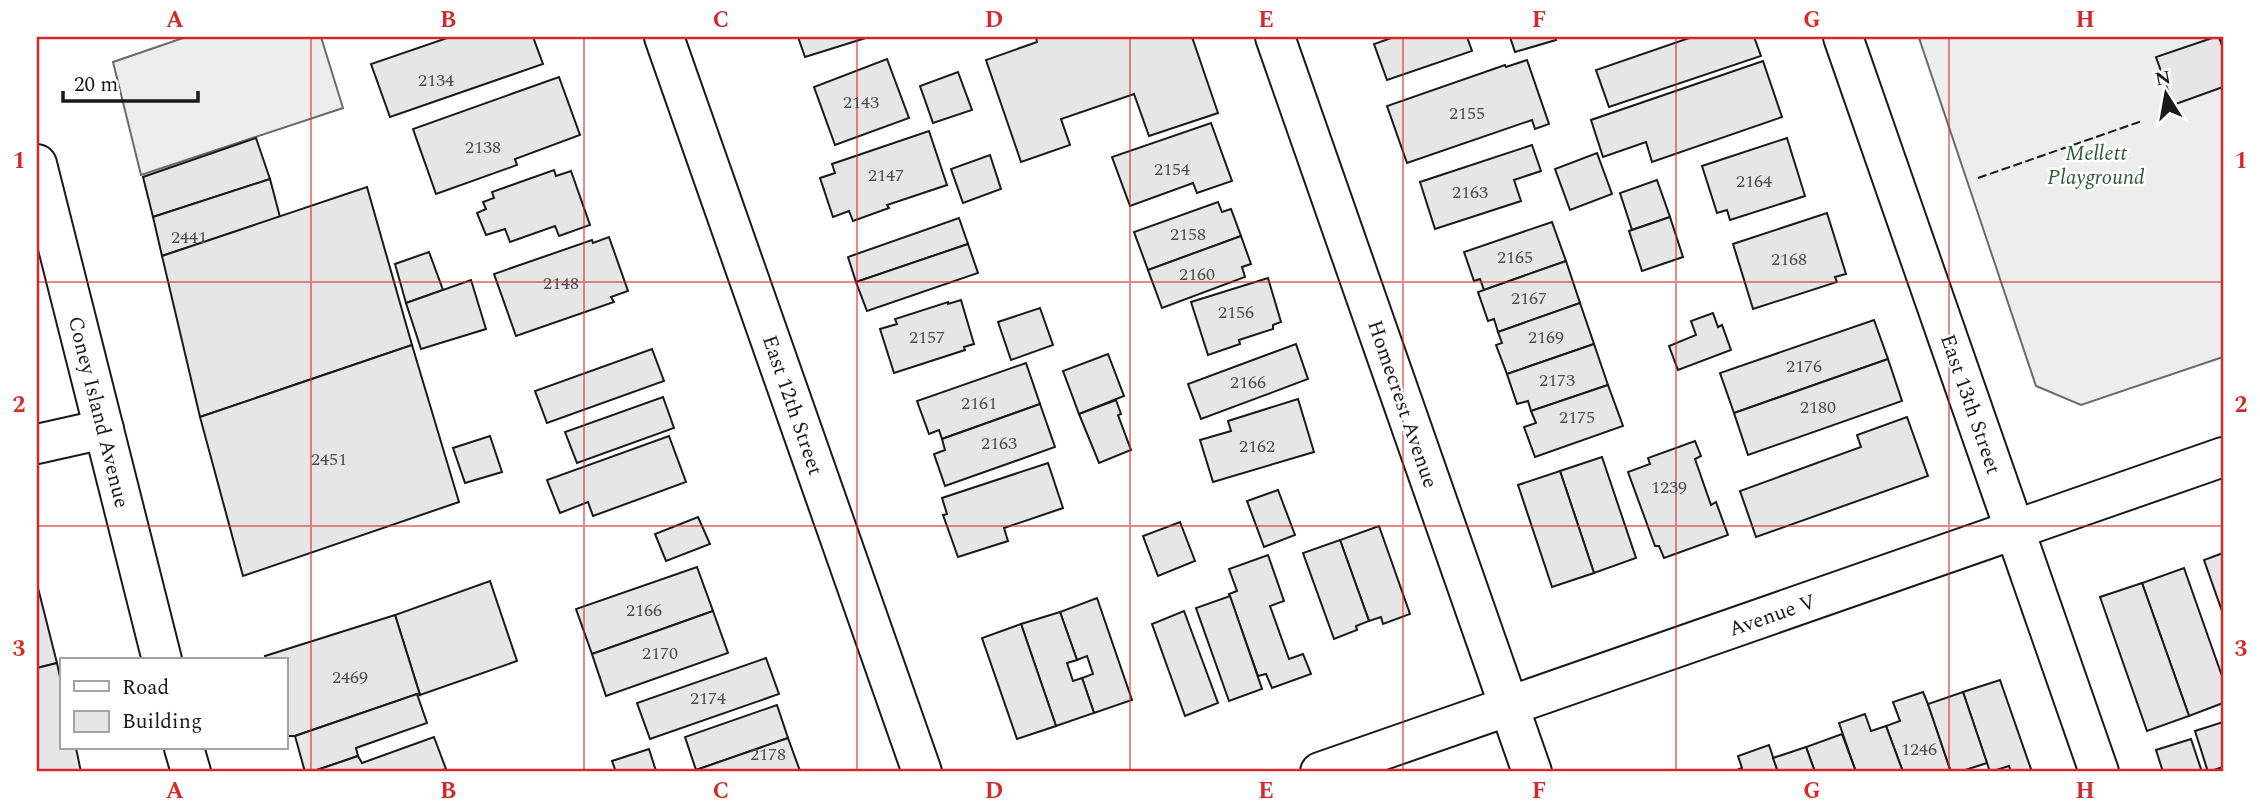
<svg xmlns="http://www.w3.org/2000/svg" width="2260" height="809" font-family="Spectral,serif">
<rect width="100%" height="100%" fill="#fff"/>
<!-- built -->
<g fill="#ededed" stroke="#6a6a6a" stroke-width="2">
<path d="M186,37h135l22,71 -202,67 -28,-113z"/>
<path d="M1922,37h301v320l-142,48 -45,-19 -117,-348z"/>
</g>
<!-- building -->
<g fill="#e6e6e6" stroke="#1a1a1a" stroke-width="2">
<path d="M450,37h83l10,27 -153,53 -19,-53z"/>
<path d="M798,37h71l-64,20z"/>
<path d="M1036,37h156l26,76 -69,23 -15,-42 -73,25 9,26 -49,17 -35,-102 51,-18z"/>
<path d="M1394,37h73l5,14 -85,29 -13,-36z"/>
<path d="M1510,37h45l1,3 -41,12z"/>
<path d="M1692,37h62l7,19 -152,51 -13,-37z"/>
<path d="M2215,37h4l4,12v38l-50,18 -17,-48z"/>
<path d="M887,59l22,59 -74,27 -21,-58z"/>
<path d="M1527,60l22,64 -14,5 -3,-9 -125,43 -20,-57 118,-41 1,2z"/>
<path d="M1763,61l19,56 -130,45 -6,-20 -43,15 -12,-37z"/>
<path d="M958,72l14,38 -39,13 -13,-37z"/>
<path d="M559,77l21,58 -65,24 2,6 -81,29 -23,-65z"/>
<path d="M1211,123l21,58 -35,12 -4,-10 -63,23 -18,-49z"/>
<path d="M929,131l18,54 -60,20 2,3 -36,13 -4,-10 -16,6 -13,-39 15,-5 -3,-9z"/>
<path d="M256,138l14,41 -117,38 -10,-40z"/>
<path d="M1787,138l18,58 -75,24 -3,-10 -10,3 -15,-47z"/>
<path d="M1532,145l9,26 -27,9 7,21 -86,28 -15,-47z"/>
<path d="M1597,153l15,41 -42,16 -15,-41z"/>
<path d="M990,155l11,34 -38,14 -12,-34z"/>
<path d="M554,170l2,6 15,-5 19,54 -31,11 -4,-10 -45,16 -5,-13 -19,6 -9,-22 9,-4 -3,-7 11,-4 -2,-6z"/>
<path d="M270,179l10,38 -118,39 -9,-39z"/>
<path d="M1657,180l13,37 -38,13 -12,-37z"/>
<path d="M367,187l45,158 -212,72 -38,-161z"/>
<path d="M1218,202l4,10 9,-3 10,27 -93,34 -14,-38z"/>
<path d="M1827,213l19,61 -11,3 2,5 -84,27 -20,-65z"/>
<path d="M1670,217l13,40 -41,14 -13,-40z"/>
<path d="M959,218l9,26 -112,38 -8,-25z"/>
<path d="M1552,222l14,39 -82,29 -4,-11 -6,2 -10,-29z"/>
<path d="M1241,236l10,28 -9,3 3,10 -83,31 -14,-38z"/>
<path d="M609,237l19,54 -17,6 3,5 -98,34 -22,-62 98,-34 1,3z"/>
<path d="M968,244l10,29 -111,38 -11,-29z"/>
<path d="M429,252l14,38 -37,13 -11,-39z"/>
<path d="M1566,261l14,42 -82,29 -4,-13 -6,2 -10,-29z"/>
<path d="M1268,278l13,44 -8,3v4l-34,11 1,4 -32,11 -17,-53z"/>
<path d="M471,280l15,49 -65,20 -15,-46z"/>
<path d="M961,300l13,44 -10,3 1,3 -71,23 -14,-44 17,-5 -2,-5 53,-17v2z"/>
<path d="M1580,303l14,41 -87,30 -11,-29 6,-2 -4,-11z"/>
<path d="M1040,308l13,37 -42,15 -13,-38z"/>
<path d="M1713,313l5,14 4,-2 9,25 -53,20 -9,-24 27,-11 -5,-14z"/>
<path d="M1874,320l14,39 -154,54 -14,-40z"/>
<path d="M1296,344l12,35 -107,40 -13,-35z"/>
<path d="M1594,344l14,41 -77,26 -3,-10 -11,3 -10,-30z"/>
<path d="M412,345l47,157 -216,74 -43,-159z"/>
<path d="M652,349l12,32 -117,42 -12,-32z"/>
<path d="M1108,354l16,42 -45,18 -16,-43z"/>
<path d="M1888,359l14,42 -154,54 -14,-42z"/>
<path d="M1026,363l14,41 -98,35 -3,-9 -10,4 -12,-33z"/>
<path d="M1608,385l15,41 -88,31 -11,-30 12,-4 -5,-12z"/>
<path d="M663,397l11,31 -97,35 -12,-31z"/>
<path d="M1298,399l16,53 -101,30 -13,-42 31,-9 -3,-10z"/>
<path d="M1116,400l5,14 -3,1 13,35 -32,13 -20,-49z"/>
<path d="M1040,404l15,43 -110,39 -11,-32 11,-4 -3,-11z"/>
<path d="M1907,417l21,59 -172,61 -16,-46 121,-44 -4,-12z"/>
<path d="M490,436l12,36 -37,11 -12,-35z"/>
<path d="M669,436l17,46 -93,34 -5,-14 -28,11 -13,-33z"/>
<path d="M1695,441l6,15 -6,3 16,46 5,-3 12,33 -64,23 -5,-12h-4l-27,-74 22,-8 -2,-6z"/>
<path d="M1602,457l34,101 -42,15 -34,-102z"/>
<path d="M1048,463l15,45 -59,20 4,13 -50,16 -15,-42 4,-1 -5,-16z"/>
<path d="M1560,471l34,102 -42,14 -34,-102z"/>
<path d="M1278,490l17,45 -31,12 -17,-46z"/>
<path d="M698,517l12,27 -44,17 -11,-27z"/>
<path d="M1180,522l15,39 -37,15 -15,-40z"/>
<path d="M1379,526l31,88 -27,10 -2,-7 -12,4 -29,-81z"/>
<path d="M1340,540l29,81 -13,5 1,4 -23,9 -31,-86z"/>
<path d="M2223,553v61l-19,-54z"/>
<path d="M1268,555l16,46 -14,5 19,53 14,-5 8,20 -39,14 -6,-14 -8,2 -29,-82 8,-3 -8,-22z"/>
<path d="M697,567l16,44 -121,43 -16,-45z"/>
<path d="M2184,568l39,111v24l-34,13 -47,-133z"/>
<path d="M490,581l27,80 -97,34 -25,-80z"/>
<path d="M2142,583l47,133 -42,15 -47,-134z"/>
<path d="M37,584l20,79 -20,5z"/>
<path d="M1230,596l32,93 -33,12 -33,-93z"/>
<path d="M1097,598l35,102 -38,13 -12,-35 11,-4 -6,-18 -10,4 -17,-48z"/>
<path d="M713,611l15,42 -122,43 -14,-42z"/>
<path d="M1184,611l34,92 -33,13 -33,-92z"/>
<path d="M1060,612l17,48 -10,3 6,18 9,-3 12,35 -38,13 -35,-102z"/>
<path d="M395,615l25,80 -3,-1 -122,42h-10v-76h-19l-1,-4z"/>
<path d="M1021,624l35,102 -39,13 -35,-101z"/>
<path d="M766,658l13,36 -129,45 -13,-36z"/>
<path d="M57,663l4,19v66h15l5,24h-44v-104z"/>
<path d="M2000,680l32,92h-21l-2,-6 -19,6 -3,-9 -24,-71z"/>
<path d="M1923,692l5,12 23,68h-48l-17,-46 14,-5 -7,-19z"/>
<path d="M1963,692l24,71 -28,9h-8l-23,-68z"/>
<path d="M417,694l10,29 -71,25 2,8 -47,16h-6l-10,-36z"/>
<path d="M777,705l11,33 -92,32 -11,-33z"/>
<path d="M1865,714l6,17 15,-5 17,46h-47l-17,-49z"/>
<path d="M2223,722v45l-15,5 -13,-41z"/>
<path d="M1842,734l14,38h-41l-9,-25z"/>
<path d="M434,737l12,32 -10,3h-125l47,-16 4,7z"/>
<path d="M788,738l12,33 -103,1 -1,-2z"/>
<path d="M2191,739l11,33h-39l-7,-22z"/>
<path d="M1769,745l9,27h-46l10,-4 -4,-12z"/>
<path d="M1806,747l9,25h-37l-5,-14z"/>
<path d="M649,749l7,22 -40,1 -4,-11z"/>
</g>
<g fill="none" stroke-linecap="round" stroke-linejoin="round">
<!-- minor casing -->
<g stroke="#1a1a1a" stroke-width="42">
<g id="minor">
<path d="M664,37l258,735"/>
<path d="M1275,37l257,735"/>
<path d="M1843,37l256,735"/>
<path d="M37,444l67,-15"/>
<path d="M1320,772l903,-315"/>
</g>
</g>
<!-- major casing -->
<g stroke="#1a1a1a" stroke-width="42">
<g id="major">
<path d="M37,164l125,496"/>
<path d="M184,748l7,24"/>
</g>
</g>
<!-- minor -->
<use href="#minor" stroke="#fff" stroke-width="38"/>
<!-- major -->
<use href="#major" stroke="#fff" stroke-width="38"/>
<!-- fence -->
<path stroke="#1a1a1a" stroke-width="2" stroke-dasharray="9 3.5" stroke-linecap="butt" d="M1978,178l164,-57"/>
</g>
<!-- grid -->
<path fill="none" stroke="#d62828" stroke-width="2" stroke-opacity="0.55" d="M311,37v735M584,37v735M857,37v735M1130,37v735M1403,37v735M1676,37v735M1949,37v735M37,282h2186M37,526h2186"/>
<g text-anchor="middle" stroke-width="5" stroke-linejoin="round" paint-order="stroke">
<!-- number labels -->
<g font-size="18" fill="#4d4d4d">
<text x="436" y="86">2134</text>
<text x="861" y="108">2143</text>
<text x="1467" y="119">2155</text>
<text x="483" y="153">2138</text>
<text x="1172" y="175">2154</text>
<text x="886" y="181">2147</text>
<text x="1754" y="187">2164</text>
<text x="1470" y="198">2163</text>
<text x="1188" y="240">2158</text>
<text x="189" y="243">2441</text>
<text x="1515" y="263">2165</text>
<text x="1789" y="265">2168</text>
<text x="1197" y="280">2160</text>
<text x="561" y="289">2148</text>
<text x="1529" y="304">2167</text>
<text x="1236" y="318">2156</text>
<text x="927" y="343">2157</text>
<text x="1546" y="343">2169</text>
<text x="1804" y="372">2176</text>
<text x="1557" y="386">2173</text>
<text x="1248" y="388">2166</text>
<text x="979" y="409">2161</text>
<text x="1818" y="413">2180</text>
<text x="1577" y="423">2175</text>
<text x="999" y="449">2163</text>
<text x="1257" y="452">2162</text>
<text x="329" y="465">2451</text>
<text x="1669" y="493">1239</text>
<text x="644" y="616">2166</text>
<text x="660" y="659">2170</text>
<text x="350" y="683">2469</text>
<text x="708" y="704">2174</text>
<text x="1919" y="755">1246</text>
<text x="768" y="760">2178</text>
</g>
<!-- park labels -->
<g font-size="21" font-style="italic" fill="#2b5a34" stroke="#fff">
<text x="2096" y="160">Mellett<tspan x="2096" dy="24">Playground</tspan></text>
</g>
<!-- street labels -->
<g font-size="21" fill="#1a1a1a" stroke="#fff">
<text transform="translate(1403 404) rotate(71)" y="7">Homecrest Avenue</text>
<text transform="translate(1971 404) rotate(71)" y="7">East 13th Street</text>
<text transform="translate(793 405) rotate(71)" y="7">East 12th Street</text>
<text transform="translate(99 412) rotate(76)" y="7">Coney Island Avenue</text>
<text transform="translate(1772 615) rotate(-19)" y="7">Avenue V</text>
</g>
</g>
<!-- border -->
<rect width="2260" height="809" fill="none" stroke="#ffffff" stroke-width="77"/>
<!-- legend -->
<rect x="60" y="658" width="228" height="91" fill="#ffffff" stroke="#a3a3a3" stroke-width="2"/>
<rect x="74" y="681" width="35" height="10" fill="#ffffff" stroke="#a3a3a3" stroke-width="2"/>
<text x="122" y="694" font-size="21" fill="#1a1a1a">Road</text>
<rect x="74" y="711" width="35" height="21" fill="#e6e6e6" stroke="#a3a3a3" stroke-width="2"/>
<text x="122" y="728" font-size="21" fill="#1a1a1a">Building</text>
<!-- north arrow -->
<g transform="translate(2166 94) rotate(349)" stroke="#ffffff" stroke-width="5" paint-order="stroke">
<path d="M0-5L12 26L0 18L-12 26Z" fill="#1a1a1a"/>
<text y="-10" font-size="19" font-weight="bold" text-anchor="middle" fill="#1a1a1a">N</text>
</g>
<!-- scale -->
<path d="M63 91v10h135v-10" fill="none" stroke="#1a1a1a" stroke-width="3.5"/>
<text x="74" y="91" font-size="21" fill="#1a1a1a" stroke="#ffffff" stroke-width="5" paint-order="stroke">20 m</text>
<rect x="38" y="38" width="2184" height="732" fill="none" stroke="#d62828" stroke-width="2.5"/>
<g font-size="23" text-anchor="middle" font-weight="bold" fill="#d62828">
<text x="175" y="27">A</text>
<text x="448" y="27">B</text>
<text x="721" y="27">C</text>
<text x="994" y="27">D</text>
<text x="1266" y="27">E</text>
<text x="1539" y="27">F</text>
<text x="1812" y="27">G</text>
<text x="2085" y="27">H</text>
<text x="19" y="168">1</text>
<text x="2241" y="168">1</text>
<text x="19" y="412">2</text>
<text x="2241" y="412">2</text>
<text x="19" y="656">3</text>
<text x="2241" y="656">3</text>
<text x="175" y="798">A</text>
<text x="448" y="798">B</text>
<text x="721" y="798">C</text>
<text x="994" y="798">D</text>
<text x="1266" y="798">E</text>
<text x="1539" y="798">F</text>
<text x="1812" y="798">G</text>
<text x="2085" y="798">H</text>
</g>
</svg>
